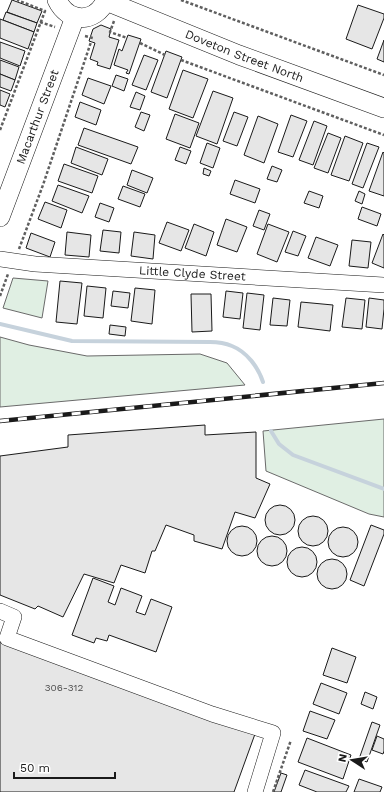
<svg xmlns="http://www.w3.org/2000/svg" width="384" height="792" font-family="'Work Sans',sans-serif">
<rect width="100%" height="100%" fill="#fff"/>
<!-- green -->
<g fill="#e0efe3" stroke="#6a6a6a">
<path d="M13,278l35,3 -6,37 -39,-10z"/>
<path d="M0,337l29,8 58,11 113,-2 27,9 18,22 -245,22z"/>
<path d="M384,419v98l-15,-3 -103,-43 -3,-40z"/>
</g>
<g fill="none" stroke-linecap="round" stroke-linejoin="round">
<!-- stream -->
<g stroke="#c6d2dc" stroke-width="4">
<path d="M0,324l72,17 138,1c7,0 15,1 22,4 15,6 26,21 31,36"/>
<path d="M271,431l8,13 14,11 91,34"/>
</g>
</g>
<!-- building -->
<g fill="#e6e6e6" stroke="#1a1a1a">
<path d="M12,0l30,11 -5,12 -30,-11z"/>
<path d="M358,5l26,9v4l-12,31 -26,-10z"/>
<path d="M6,12l31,11 -3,9 -31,-12z"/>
<path d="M0,19l34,13 -6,17 -28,-11z"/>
<path d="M101,25l10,4 -2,8 10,3 -9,29 -13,-4 1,-3 -8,-3 5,-16 -6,-2 4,-12z"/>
<path d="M128,35l13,4 -12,35 -3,-1 2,-3 -14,-5 5,-16 3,2z"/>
<path d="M384,40v22l-7,-3z"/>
<path d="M0,42l25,9 -5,15 -20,-8z"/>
<path d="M166,51l16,6 -15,41 -16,-6z"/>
<path d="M144,55l14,5 -12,30 -14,-5z"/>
<path d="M0,60l19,7 -4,13 -15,-6z"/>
<path d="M183,70l25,9 -15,39 -24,-9z"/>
<path d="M0,74l15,6 -4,11 -11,-4z"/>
<path d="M116,75l12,4 -4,12 -12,-5z"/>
<path d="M88,78l23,8 -7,18 -22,-9z"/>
<path d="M0,90l10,4 -5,13 -5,-2z"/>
<path d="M213,91l20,7 -16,46 -21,-8z"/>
<path d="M136,92l9,4 -5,14 -10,-3z"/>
<path d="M80,102l21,8 -5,15 -21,-8z"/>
<path d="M141,112l9,3 -6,16 -9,-4z"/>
<path d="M234,112l14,5 -11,29 -14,-5z"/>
<path d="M175,114l24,9 -9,25 -24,-9z"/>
<path d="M291,115l16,6 -14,36 -15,-5z"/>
<path d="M258,116l20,8 -14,39 -20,-8z"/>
<path d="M314,121l13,5 -14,39 -14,-5z"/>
<path d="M84,128l54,19 -7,17 -53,-19z"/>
<path d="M328,133l13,5 -13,35 -14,-5z"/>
<path d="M345,136l18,7 -14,38 -18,-6z"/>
<path d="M207,143l13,5 -7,20 -13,-5z"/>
<path d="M367,143l12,4 -16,41 -11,-4z"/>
<path d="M76,147l32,12 -6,16 -31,-12z"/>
<path d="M180,147l11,4 -5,13 -11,-4z"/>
<path d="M383,152l1,1v43l-15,-5z"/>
<path d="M64,164l34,12 -6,17 -34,-12z"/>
<path d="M272,166l10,4 -5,12 -10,-3z"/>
<path d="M204,168l7,3 -2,5 -6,-2z"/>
<path d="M132,170l21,8 -6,15 -20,-8z"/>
<path d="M235,180l25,9 -5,14 -25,-9z"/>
<path d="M58,185l31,11 -7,17 -30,-12z"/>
<path d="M123,186l22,8 -5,13 -22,-8z"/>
<path d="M309,191l14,5 -4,12 -15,-5z"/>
<path d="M359,191l6,3 -3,10 -7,-3z"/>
<path d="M45,202l22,8 -6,18 -23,-9z"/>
<path d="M100,203l14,5 -5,14 -14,-5z"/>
<path d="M362,207l19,7 -4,12 -19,-7z"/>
<path d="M259,210l11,4 -6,16 -11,-4z"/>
<path d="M226,219l21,8 -10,25 -20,-7z"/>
<path d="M167,222l22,8 -8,21 -22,-8z"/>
<path d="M194,224l20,8 -8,24 -21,-8z"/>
<path d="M268,224l21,8 -12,30 -20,-8z"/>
<path d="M103,230l18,2 -2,21 -19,-2z"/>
<path d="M293,231l13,5 -8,20 -13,-4z"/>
<path d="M67,232l24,3 -2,22 -24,-2z"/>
<path d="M134,232l21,3 -2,24 -22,-3z"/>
<path d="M31,233l24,9 -5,15 -24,-9z"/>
<path d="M383,234l1,1v33l-12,-5z"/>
<path d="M316,237l22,8 -8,21 -22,-8z"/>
<path d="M352,240l19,2 -3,26 -19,-2z"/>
<path d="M60,281l22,2 -5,41 -21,-2z"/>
<path d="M87,286l19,2 -3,30 -19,-2z"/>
<path d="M135,288l20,2 -3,34 -21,-3z"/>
<path d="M113,291l17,2 -2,15 -17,-2z"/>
<path d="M226,291l17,2 -3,26 -17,-2z"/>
<path d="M247,293l17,2 -4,35 -17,-2z"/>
<path d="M191,294h20l1,37 -20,1z"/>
<path d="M273,298l17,2 -3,26 -17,-1z"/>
<path d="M346,298l19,2 -3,29 -20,-2z"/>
<path d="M369,298l15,2v9l-2,20 -16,-2z"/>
<path d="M301,302l32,3 -3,26 -32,-4z"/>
<path d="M110,325l16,2 -1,9 -16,-2z"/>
<path d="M205,425v10l51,-3v46l14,6 -15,34 -20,-6 -13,37 -28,-8v-6l-28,-10 -11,26h-3l-7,22 -24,-8 -7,18 -30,-9 -21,43 -25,-11 -3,3 -35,-14v-139l68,-9v-12z"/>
<circle cx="280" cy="520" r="15"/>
<circle cx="313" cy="531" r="15"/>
<path d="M371,525l13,5v4l-20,52 -14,-6z"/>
<circle cx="242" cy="541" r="15"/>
<circle cx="343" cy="542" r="15"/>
<circle cx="272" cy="551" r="15"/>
<circle cx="302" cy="562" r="15"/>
<circle cx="332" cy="574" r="15"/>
<path d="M93,578l21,8 -6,16 7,3 6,-17 21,8 -6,16 9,3 6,-16 21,8 -16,45 -47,-17 -2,6 -11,-3 -2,5 -22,-8z"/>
<path d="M0,640l255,94 -21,58h-234z"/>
<path d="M332,648l24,9 -9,26 -24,-8z"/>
<path d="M321,683l26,10 -8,21 -26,-10z"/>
<path d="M365,692l12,5 -4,12 -12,-5z"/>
<path d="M310,711l25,9 -8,19 -24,-8z"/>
<path d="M372,722l8,3 -13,37 -8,-3z"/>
<path d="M377,736l7,3v12l-1,3 -11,-4z"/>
<path d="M307,738l44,17 -8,24 -45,-17z"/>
<path d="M305,770l44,16 -3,6h-29l-18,-7z"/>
<path d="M281,773l6,2 -6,17h-7z"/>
<path d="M359,779l23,8 -2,5h-26z"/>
</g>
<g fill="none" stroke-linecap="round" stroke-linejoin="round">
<!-- minor casing -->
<g stroke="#1a1a1a" stroke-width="16">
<g id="minor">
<path id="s1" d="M0,259l35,5 349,21"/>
<path d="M0,611l14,6 -7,21 205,76 61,19 -18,59"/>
</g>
</g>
<!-- major casing -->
<g stroke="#1a1a1a" stroke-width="20">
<g id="major">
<path d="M57,0c11,23 38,24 49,0"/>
<path id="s2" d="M106,1l133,54 145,53"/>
<path id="s3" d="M0,217l75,-200"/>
</g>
</g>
<!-- path -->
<g stroke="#5f5f5f" stroke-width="2.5" stroke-dasharray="3 2" stroke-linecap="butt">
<path d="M181,0l203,75"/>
<path d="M114,21l-4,11 17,6"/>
<path d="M40,22l15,5"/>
<path d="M85,36l8,2"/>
<path d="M140,43l25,12"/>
<path d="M181,60l203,75"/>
<path d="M0,130l45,-119 -28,-11"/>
<path d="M19,249l24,-64 48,-143"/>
<path d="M0,296l8,-22"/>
<path d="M273,792l18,-52"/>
</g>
<!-- minor -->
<use href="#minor" stroke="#fff" stroke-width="15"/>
<!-- major -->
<use href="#major" stroke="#fff" stroke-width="19"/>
<!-- rail casing -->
<g stroke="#1a1a1a" stroke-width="4.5">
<path id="rail" d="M0,421l384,-38"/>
</g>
<!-- rail -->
<use href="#rail" stroke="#fff" stroke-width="3" stroke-dasharray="9" stroke-linecap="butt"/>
</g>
<g text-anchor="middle" stroke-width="3" stroke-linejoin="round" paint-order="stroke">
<!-- number labels -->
<g font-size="10" fill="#4d4d4d">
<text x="64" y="691">306-312</text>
</g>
<!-- street labels -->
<g font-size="12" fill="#1a1a1a" stroke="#fff">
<text dy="4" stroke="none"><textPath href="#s2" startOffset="149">Doveton Street North</textPath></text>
<text dy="4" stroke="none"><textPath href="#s3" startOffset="107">Macarthur Street</textPath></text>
<text dy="4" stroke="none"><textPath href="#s1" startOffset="193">Little Clyde Street</textPath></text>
</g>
</g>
<!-- north arrow -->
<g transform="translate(352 760) rotate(282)" stroke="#ffffff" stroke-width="3" paint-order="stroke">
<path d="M0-3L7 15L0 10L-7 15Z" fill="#1a1a1a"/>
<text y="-6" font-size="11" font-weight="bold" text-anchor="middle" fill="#1a1a1a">N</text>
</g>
<!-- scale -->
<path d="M14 772v6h101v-6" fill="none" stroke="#1a1a1a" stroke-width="2"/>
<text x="20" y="772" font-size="12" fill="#1a1a1a" stroke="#ffffff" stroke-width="3" paint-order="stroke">50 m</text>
</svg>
